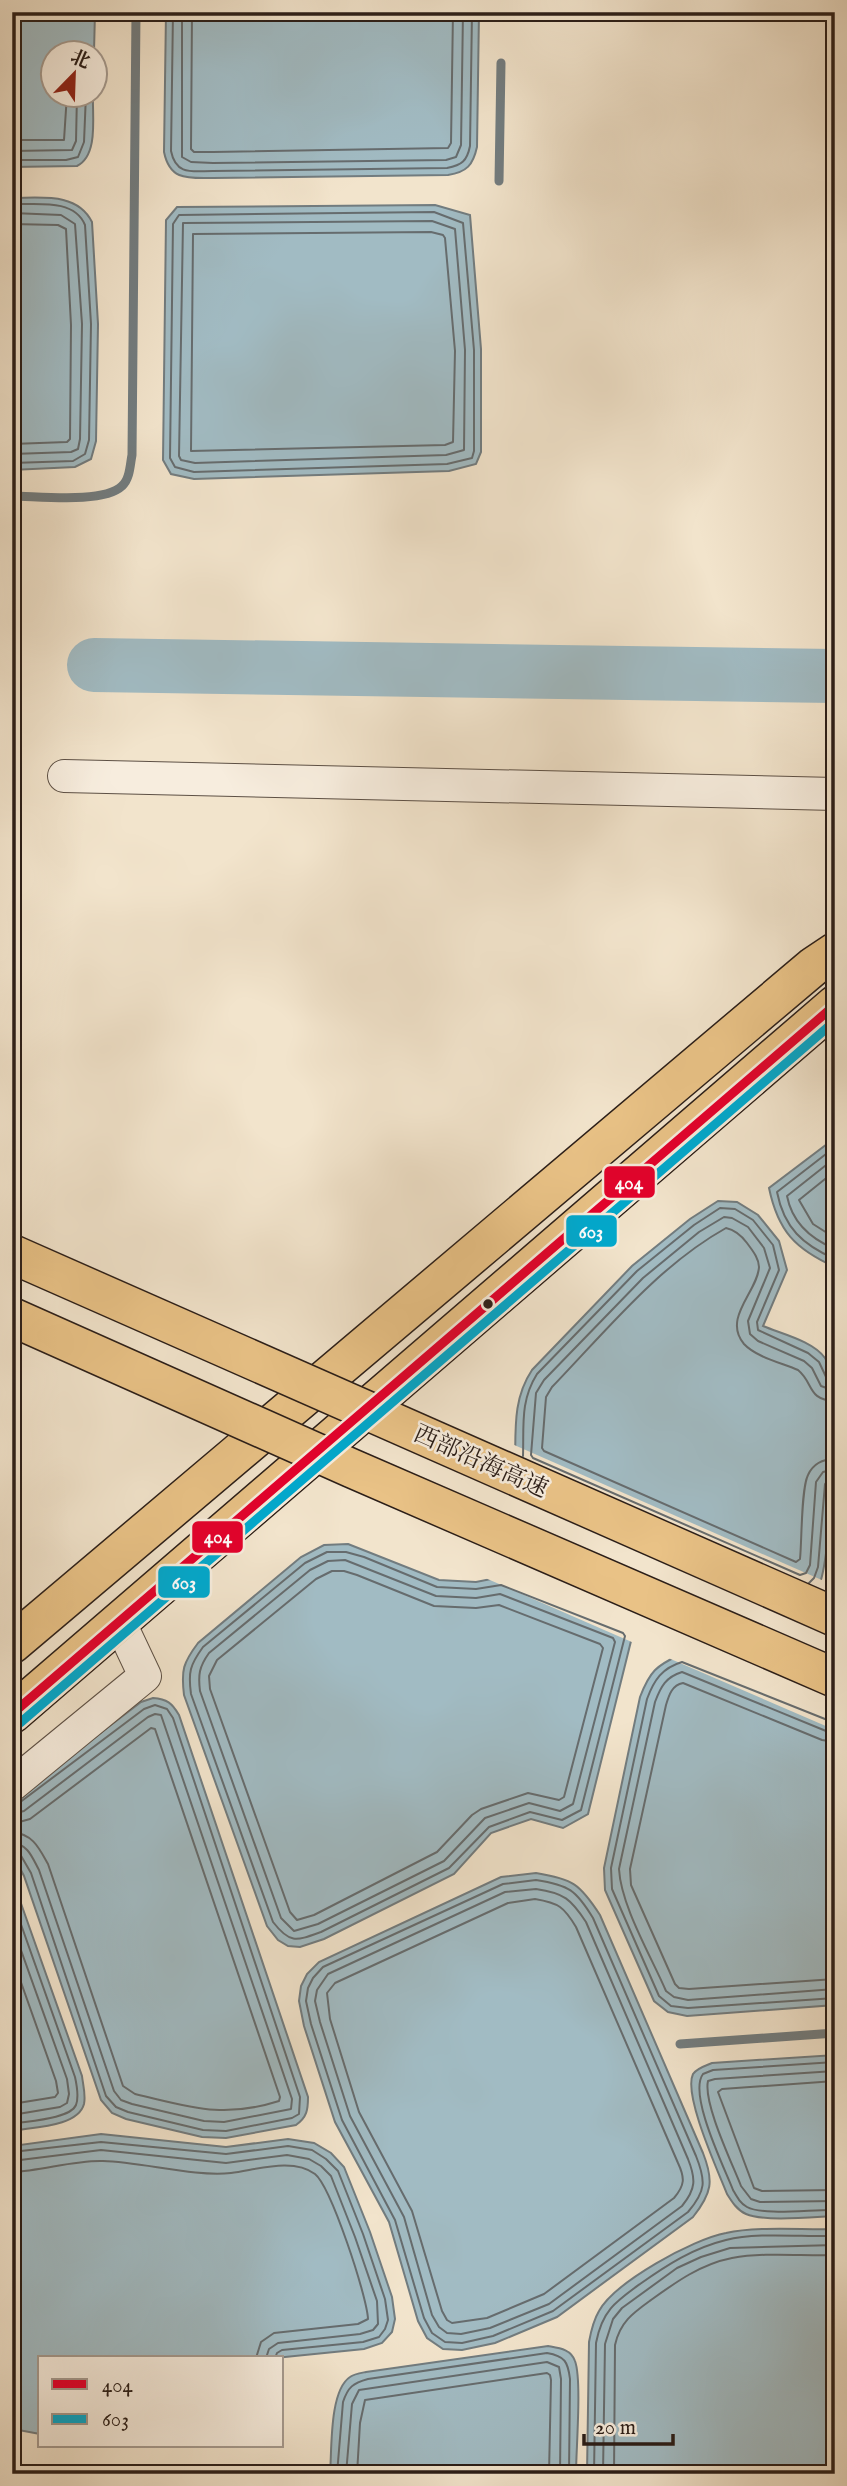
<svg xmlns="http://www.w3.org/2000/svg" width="847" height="2486" font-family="'IM FELL English','Noto Serif SC',serif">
<rect width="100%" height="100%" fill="#f2e4cc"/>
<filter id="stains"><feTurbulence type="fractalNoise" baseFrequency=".00286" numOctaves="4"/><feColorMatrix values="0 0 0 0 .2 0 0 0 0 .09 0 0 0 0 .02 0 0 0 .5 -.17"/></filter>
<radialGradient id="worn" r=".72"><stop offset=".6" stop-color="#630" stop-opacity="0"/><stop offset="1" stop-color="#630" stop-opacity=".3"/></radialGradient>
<!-- water -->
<g fill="#a1bbc3" stroke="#727c7f" stroke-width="2">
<path d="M12,12h83l-1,40h-42v42l41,1c-1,20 6,60 -16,71l-65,1z"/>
<path d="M166,12h313l-2,135c-4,18 -10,25 -29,28l-235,3c-25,0 -43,3 -49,-26z"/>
<path d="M12,198c29,0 65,-6 80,24l6,102 -2,117 -5,18 -16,8 -63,3z"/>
<path d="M435,205l35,10 11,134v103l-5,12 -27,7 -255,8 -23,-5 -8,-14 3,-240 11,-13z"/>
<path d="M835,1138v129c-40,-18 -57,-36 -66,-79z"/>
<path d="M718,1201l19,1 21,13 21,26 8,29 -24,56c19,8 50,15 62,32 17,25 6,195 -5,225l-305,-116c1,-35 -3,-67 17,-97l100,-104 58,-47z"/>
<path d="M348,1544l91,36 37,2 25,-5 133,52 -46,185 -25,14 -32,-9 -40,14 -37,41 -130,65 -24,8 -12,-1 -10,-6 -11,-14 -83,-231c-3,-25 -1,-32 14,-52l103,-86 23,-12z"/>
<path d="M681,1654l154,63v288l-148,11 -19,-4 -14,-11 -49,-111 -1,-22 36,-171c10,-26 16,-31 41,-43z"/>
<path d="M153,1698c14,1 19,5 26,17l129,382c0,13 -1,20 -12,28l-70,13 -24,-1 -76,-18 -14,-6 -11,-13 -77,-224 -12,-23 2,-54 127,-97z"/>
<path d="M536,1873c37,6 44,11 64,42l103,238c11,28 9,40 -10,64l-136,100 -62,26 -33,7 -19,-1 -16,-11 -9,-17 -29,-99 -54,-100 -31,-96 -5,-25 2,-15 6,-12 12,-12 182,-85z"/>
<path d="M12,1878l70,198c1,9 4,19 2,28 -6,23 -52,23 -72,27z"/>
<path d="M835,2055v161c-22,1 -71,6 -89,-2 -9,-4 -14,-12 -19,-20 -9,-23 -44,-99 -34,-120 4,-6 12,-8 19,-11z"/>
<path d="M101,2134l125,13 62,-8 26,4 17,10 13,14 26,65 22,65 3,22 -3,13 -10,11 -18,6 -89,9h-235v76l-27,-5 -1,-283z"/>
<path d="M835,2229v245h-248l2,-132c2,-11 4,-21 10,-31 16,-29 94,-72 127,-78 31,-7 76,-3 109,-4z"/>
<path d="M548,2346c11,2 23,3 27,15 7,19 1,89 1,113h-246c2,-24 -1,-83 20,-97 4,-3 11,-4 16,-5z"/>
</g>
<!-- pier -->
<g fill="#f2e4cc">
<path d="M512,1444l312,137 -1,3 -11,9 -300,-125z"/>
<path d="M502,1574l134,52 2,4 -4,13 -151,-66z"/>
<path d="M682,1651l153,62v17l-169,-73z"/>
</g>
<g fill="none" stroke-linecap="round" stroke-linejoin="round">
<!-- shore -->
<g stroke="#666c6e" stroke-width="2">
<path d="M173,12l-2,139c5,25 22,20 42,20l234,-3c15,-3 20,-7 23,-22l2,-134"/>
<path d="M182,12v145l9,5 22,1 233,-3 10,-3 5,-12 2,-133"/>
<path d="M192,12l-1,137 3,3h19l235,-4 3,-5 2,-131"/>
<path d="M12,140h52l3,-46"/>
<path d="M12,151l60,-1 4,-9 1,-47"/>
<path d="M12,160h54l12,-3 6,-15 2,-48"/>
<path d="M12,204c24,1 62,-6 73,21l6,99 -2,116 -4,14 -12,7 -61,2"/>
<path d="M434,212l29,11 11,127v101l-2,7 -25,6 -253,8 -19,-5 -5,-9 3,-234 6,-9z"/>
<path d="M12,213l49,2 14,9 7,100 -2,115 -2,10 -7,3 -59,2"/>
<path d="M432,221l23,8 10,121 -1,100 -18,5 -251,8 -14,-3 -2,-4 4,-233z"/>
<path d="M12,224l46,1 8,4 5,96 -1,114 -3,3 -55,2"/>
<path d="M431,232l12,3 2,3 10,113 -2,91 -8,3 -254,6 2,-217z"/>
<path d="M835,1147l-58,45c7,36 26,53 58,67"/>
<path d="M835,1158l-48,38c5,26 24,43 48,53"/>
<path d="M835,1171l-36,29 14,24 22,14"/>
<path d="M835,1391l-14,-5 -9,-18 -8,-7 -46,-20 -8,-7 -2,-13 22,-53 -6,-20 -16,-21 -16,-9 -8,-1 -25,15 -56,46 -99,102 -8,13 -5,62 2,3 267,117 6,-2 4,-8 6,-83 7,-10 12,-3"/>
<path d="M835,1401c-28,-1 -21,-18 -37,-31 -16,-7 -42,-13 -54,-26 -22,-26 14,-53 15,-77 0,-9 -7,-17 -12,-24 -6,-8 -12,-13 -21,-15 -68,38 -120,103 -174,159l-6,10 -4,51 2,3 252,111 4,-3c2,-19 1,-70 8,-84 5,-11 15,-16 27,-16"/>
<path d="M523,1456c1,-30 -3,-55 14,-82l100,-103 57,-46 26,-17 15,1 18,11 20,25 6,25 -22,52 1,8 50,23 11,9 8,17 8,3"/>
<path d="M327,1552h19l18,5 73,30 39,2 25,-4 122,48 2,3 -44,174 -19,10 -32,-8 -41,15 -40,41 -128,64c-25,9 -31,12 -48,-10l-82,-228c-3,-22 -1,-29 12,-47l102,-84z"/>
<path d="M345,1560l91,36 40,2 24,-4 113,44 2,4 -42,162 -13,7 -31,-8 -44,15 -41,43 -126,63 -24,7 -13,-13 -81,-227c-2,-16 -1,-24 9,-38l101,-83 18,-9z"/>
<path d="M332,1571h12l13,4 77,31 42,2 23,-3 101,39 3,4 -39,149 -5,3 -31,-7 -47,16 -9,6 -35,37 -123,63 -17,5 -7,-8 -80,-223 -1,-13 8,-16 99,-81z"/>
<path d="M809,1583l5,-5 4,-11 7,-83 4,-5 6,-1"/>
<path d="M835,1723l-153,-61c-20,6 -28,18 -35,37l-36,169 1,21 47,107 12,10 17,2 147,-10"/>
<path d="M835,1732l-9,-1 -144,-59c-16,5 -21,14 -27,30l-36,167c2,37 32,87 47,122l8,6 14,3 147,-11"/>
<path d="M835,1742l-13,-2 -139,-57c-11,2 -14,12 -17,22l-36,164 1,16 44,99 4,4 10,1 146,-10"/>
<path d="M12,1805l7,-2 125,-94 11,-4 12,4 6,9 127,379 -1,17 -7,4 -66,13 -23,-1 -75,-18 -12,-5 -10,-11 -75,-223 -11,-19 -8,-2"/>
<path d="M12,1814l12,-3 124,-94 7,-3 6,1 131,384 -1,10 -67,13 -20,-1 -72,-17 -11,-4 -7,-9 -75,-221c-7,-13 -11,-26 -27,-27"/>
<path d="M12,1824l18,-5 121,-91 4,1 125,368 -1,4c-57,18 -88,6 -144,-7l-12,-8 -75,-222c-9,-16 -15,-30 -36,-32"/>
<path d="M536,1880c33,5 40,10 57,38l103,238c10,25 10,35 -8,56l-135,99 -60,25 -31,7 -17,-1 -13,-9 -8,-15 -29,-98 -53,-100 -31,-96 -5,-23 2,-13 5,-10 10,-11 180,-83z"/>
<path d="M536,1889c28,4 35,10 50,33l102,237c8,20 8,30 -6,47l-133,98 -59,24 -29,6 -14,-1 -8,-6 -7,-12 -28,-98 -54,-101 -30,-94 -5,-21 2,-11 11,-16 177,-82z"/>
<path d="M12,1899l63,178c2,9 4,20 1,28 -6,14 -49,16 -64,19"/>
<path d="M535,1899c24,4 29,8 41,28l102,236c7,15 7,22 -4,35l-130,96 -57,24 -35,5 -5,-3 -5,-9 -30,-100 -53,-99 -29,-93 -3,-26 8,-10 173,-80z"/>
<path d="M12,1925l55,154 2,15 -2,9 -7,4 -48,8"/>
<path d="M12,1957l44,124 2,12 -3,4 -43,7"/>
<path d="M835,2062l-122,8 -10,4c-15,20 21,93 30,116 4,7 7,13 14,17 16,9 67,2 88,3"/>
<path d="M835,2071l-120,8 -7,2c-5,22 24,82 33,105l10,13 9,3 75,-1"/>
<path d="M835,2081l-113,8 -4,3 36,96 8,3 73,-1"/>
<path d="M12,2152l89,-10 125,12 62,-8 24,4 14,9 12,12 25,63 22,65 3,21 -3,9 -6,8 -16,5 -81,8 -5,3 -2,5"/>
<path d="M12,2161l89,-11 125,13 61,-8 22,4 12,7 10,10 24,61 22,64 1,23 -5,6 -13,4 -82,9 -9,6 -3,9"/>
<path d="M12,2172c30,-1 61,-12 91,-11 40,1 90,16 128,12 25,-3 62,-16 84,1 16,13 52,122 53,145l-10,5 -84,9 -13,9 -5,16"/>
<path d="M337,2474l6,-72c5,-15 10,-19 25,-23l179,-26c18,3 21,9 23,26l-1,95"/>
<path d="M346,2474l6,-70 7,-14 188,-28 12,5 2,12 -1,95"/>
<path d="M357,2474l3,-51 5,-23 182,-27 3,2 1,5 -2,94"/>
<path d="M594,2474l2,-131c6,-32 19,-41 44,-59 27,-19 53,-36 86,-44 31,-8 76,-3 109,-4"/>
<path d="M603,2474l2,-130 8,-25 9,-11 55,-40 24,-11 29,-9 105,-3"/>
<path d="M614,2474l1,-129c5,-23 18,-32 36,-45 25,-18 50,-36 81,-42 33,-6 69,-2 103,-3"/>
</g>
<!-- stream -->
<g stroke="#727c7f" stroke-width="9">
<path d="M499,181l2,-118"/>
<path d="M12,496c26,0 91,8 110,-10 8,-7 8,-21 10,-31l4,-443"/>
<path d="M680,2044l155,-11"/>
</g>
<!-- river -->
<path stroke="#a1bbc3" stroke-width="54" d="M94,665l741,11"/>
<!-- street casing -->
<g stroke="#5d5045" stroke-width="34">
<g id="street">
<path d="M64,776l771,18"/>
<path d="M12,1785l133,-109 -25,-53"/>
</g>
</g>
<!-- primary casing -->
<g stroke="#2b1e18" stroke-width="41">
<g id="primary">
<path d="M12,1644l802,-678 21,-14"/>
<path d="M12,1714l823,-709"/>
</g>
</g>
<!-- street -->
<use href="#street" stroke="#f7edde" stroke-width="32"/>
<!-- primary -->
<use href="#primary" stroke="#e9c286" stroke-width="38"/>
<!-- highway-bridge casing -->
<g stroke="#2b1e18" stroke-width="41" stroke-linecap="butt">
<g id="highway-bridge">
<path d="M12,1254l823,363"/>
<path d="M12,1317l339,151 484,210"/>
</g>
</g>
<!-- highway-bridge -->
<use href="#highway-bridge" stroke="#e9c286" stroke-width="38"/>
<!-- bus-1 casing -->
<g stroke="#f7edde" stroke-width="14">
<path id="bus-1" d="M12,1714l823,-709"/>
</g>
<!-- bus-2 casing -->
<g stroke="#f7edde" stroke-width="14">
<path id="bus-2" d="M20,1723l815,-702"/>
</g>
<!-- bus-1 -->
<use href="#bus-1" stroke="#e4002b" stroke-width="9"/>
<!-- bus-2 -->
<use href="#bus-2" stroke="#00a9ce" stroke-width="9"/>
</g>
<!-- markers -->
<circle fill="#2b1e18" stroke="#f7edde" stroke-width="2.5" cx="488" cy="1304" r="6"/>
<g text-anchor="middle" stroke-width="5" stroke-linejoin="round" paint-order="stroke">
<!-- street labels -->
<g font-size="24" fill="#2b1e18" stroke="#f7edde">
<text transform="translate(481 1461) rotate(24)" y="8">西部沿海高速</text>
</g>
</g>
<g stroke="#f7edde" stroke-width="2.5">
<rect x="603" y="1165" width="53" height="34" rx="7" fill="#e4002b"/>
<rect x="565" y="1214" width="53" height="34" rx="7" fill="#00a9ce"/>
<rect x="191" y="1520" width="53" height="34" rx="7" fill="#e4002b"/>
<rect x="157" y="1565" width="54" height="34" rx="7" fill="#00a9ce"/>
</g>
<g font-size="19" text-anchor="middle" font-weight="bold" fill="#fff">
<text x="629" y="1189">404</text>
<text x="591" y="1238">603</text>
<text x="218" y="1543">404</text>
<text x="184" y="1589">603</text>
</g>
<!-- margin -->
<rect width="847" height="2486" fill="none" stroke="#f2e4cc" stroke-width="42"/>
<rect x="14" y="14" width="819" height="2458" fill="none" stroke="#2b1e18" stroke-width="3.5"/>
<rect x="21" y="21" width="805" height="2444" fill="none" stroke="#2b1e18" stroke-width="2"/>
<!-- legend -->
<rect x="38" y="2356" width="245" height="91" fill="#f7edde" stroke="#a59a8f" stroke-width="2"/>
<rect x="52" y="2379" width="35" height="10" fill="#e4002b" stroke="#a59a8f" stroke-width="2"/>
<text x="102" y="2392" font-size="21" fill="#2b1e18">404</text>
<rect x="52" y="2414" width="35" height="10" fill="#00a9ce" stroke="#a59a8f" stroke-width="2"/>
<text x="102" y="2426" font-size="21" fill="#2b1e18">603</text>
<!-- north arrow -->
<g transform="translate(74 74) rotate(23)"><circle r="33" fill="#f7edde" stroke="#a59a8f" stroke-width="2"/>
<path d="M0-5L12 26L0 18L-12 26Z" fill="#8f2418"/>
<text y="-10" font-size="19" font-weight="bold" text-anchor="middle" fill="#2b1e18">北</text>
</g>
<!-- scale -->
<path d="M584 2434v10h89v-10" fill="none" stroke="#2b1e18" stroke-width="3.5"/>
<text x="595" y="2434" font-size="21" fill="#2b1e18" stroke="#f7edde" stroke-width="5" paint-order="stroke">20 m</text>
<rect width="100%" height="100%" filter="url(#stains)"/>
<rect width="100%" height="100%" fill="url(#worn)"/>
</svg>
